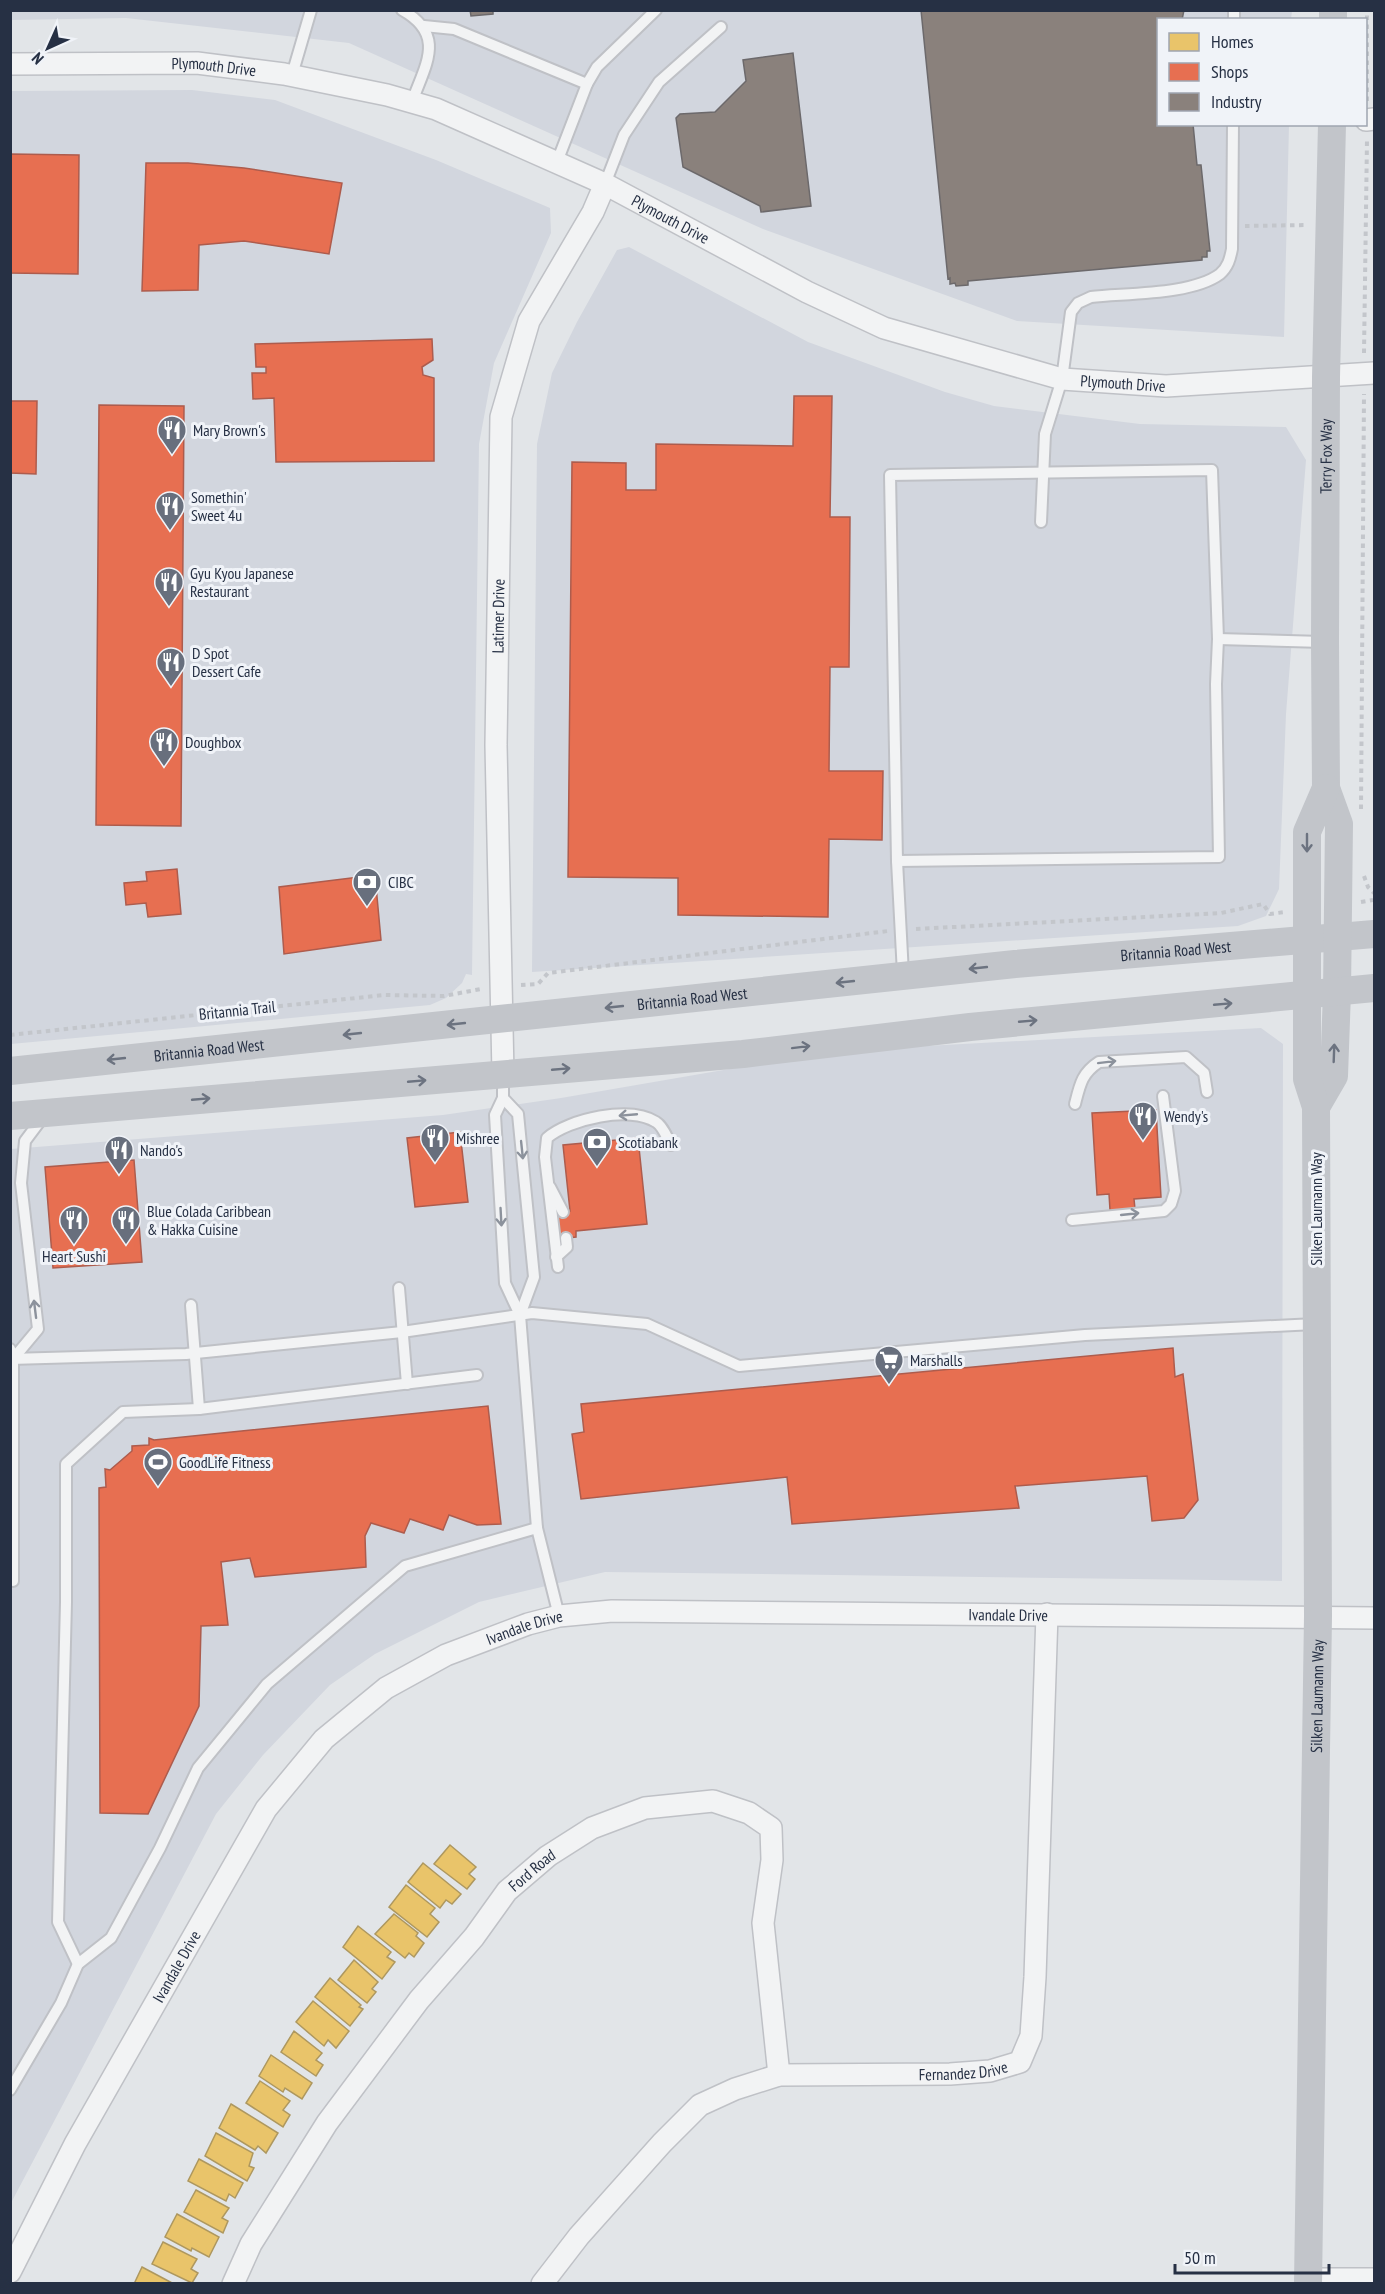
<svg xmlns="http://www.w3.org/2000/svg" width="1385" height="2294" font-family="'PT Sans Narrow',sans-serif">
<rect width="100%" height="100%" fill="#e2e5e8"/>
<!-- built -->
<g fill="#d2d6de">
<path d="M10,11h1282l-1,8 -133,1v104l131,1 -5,212 -267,-16 -254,-92 -414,-186 -223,-25 -115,2z"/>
<path d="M192,90l83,10 161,60 114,48 1,25 -57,130 -15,81 -7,531 -6,-1 -4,9 -16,15 -16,7 -419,39v-953z"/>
<path d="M629,247l179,95 137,50 49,14 146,18 146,3 20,33 -20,254 -7,175 -13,27 -28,10 -706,46 5,-528 15,-71 25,-51 40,-72z"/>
<path d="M1261,1028l22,16 -1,537 -677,-9 -126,30 -104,52 -45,31 -67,70 -47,59 -205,389v-1054l432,-34 118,-17 272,-47z"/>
</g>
<!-- homes -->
<g fill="#e9c46a" stroke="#ae985f" stroke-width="1.5">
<path d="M450,1845l26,22 -7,7 6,5 -8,10 -33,-25z"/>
<path d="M423,1863l38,31 -9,10 -6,-4 -6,8 -32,-26z"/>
<path d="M406,1885l29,23 -5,6 9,8 -12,15 -38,-30z"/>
<path d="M394,1914l24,19 -2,3 8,7 -10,14 -5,-4 -4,5 -30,-24z"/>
<path d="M358,1926l33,26 -4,5 8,5 -13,17 -39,-32z"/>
<path d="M354,1960l24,22 -6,7 4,3 -9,11 -29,-23z"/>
<path d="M330,1978l31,27 -2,2 4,2 -13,17 -35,-29z"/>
<path d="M313,2001l36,30 -13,17 -8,-8 -4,6 -28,-24z"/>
<path d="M294,2031l28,22 -6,7 7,5 -7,11 -35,-24z"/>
<path d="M271,2055l41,28 -10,16 -17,-11 -2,4 -24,-16z"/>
<path d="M260,2081l30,20 -7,9 7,5 -7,12 -37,-24z"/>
<path d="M231,2104l47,29 -12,20 -8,-7 -3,4 -36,-22z"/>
<path d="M216,2133l37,20 -4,13 5,2 -7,13 -42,-25z"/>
<path d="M199,2159l44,24 -8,15 -6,-4 -3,7 -38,-20z"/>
<path d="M196,2190l33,18 -7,10 6,3 -5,12 -39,-21z"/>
<path d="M177,2214l42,23 -10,20 -17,-9 -1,3 -26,-14z"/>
<path d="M163,2242l34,17 -6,10 7,4 -6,10 -40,-19z"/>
<path d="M142,2267l32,17h-40z"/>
</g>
<!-- shops -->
<g fill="#e76f51" stroke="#ad5c4d" stroke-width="1.5">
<path d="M10,154l69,1 -1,119 -68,-1z"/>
<path d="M146,163h42l56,5 98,15 -13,71 -85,-13 -45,4 -1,45 -56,1z"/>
<path d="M432,339l1,21 -11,7 1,8 11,3v83l-158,1 -2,-64 -21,1 -1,-26h14v-6h-10l-1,-23z"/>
<path d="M794,396h38l-2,121h20l-1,150h-19l-1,104h54l-1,69 -53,-1 -1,78 -150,-2v-37l-110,-1 4,-415 54,1v27h30v-46l137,2z"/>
<path d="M10,401h27l-1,73 -26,-1z"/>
<path d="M99,405l85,1 -3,420 -85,-1z"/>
<path d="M177,869l4,45 -33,3 -2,-14 -20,2 -2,-22 23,-2 -1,-9z"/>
<path d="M375,875l6,65 -97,14 -5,-67z"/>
<path d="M1156,1110l5,87 -27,2 1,10 -25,1 -1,-16 -12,1 -5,-82z"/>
<path d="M460,1132l8,70 -53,5 -8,-69z"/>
<path d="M638,1138l9,86 -71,7v6l-18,2 -2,-26 14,-2 -7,-66z"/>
<path d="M134,1160l8,102 -89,6 -8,-101z"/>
<path d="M1173,1348l2,29 8,-3 15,126 -14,18 -32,3 -5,-45 -132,10 4,22 -227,16 -5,-47 -206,22 -9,-65 12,-2 -3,-28z"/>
<path d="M488,1406l13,118 -24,1 -28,-10 -6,15 -33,-11 -6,14 -33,-10 -6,13 1,31 -111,10 -5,-19 -29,4 7,63 -27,1 -2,80 -51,108 -48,-1 -1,-325 7,-1 -1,-18 5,1 22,-19v-5l17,-1v-7l5,2z"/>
</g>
<!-- industry -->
<g fill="#8a817c" stroke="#6c696b" stroke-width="1.5">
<path d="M470,10h23v4l-22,2z"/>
<path d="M921,10h263l-2,10h-24v104h35l4,41h4l9,86h-3v6h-5v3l-234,21v4l-12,1 -1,-3 -5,1v-6l-2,1z"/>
<path d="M793,53l18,153 -50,6 -1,-6 -77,-39 -7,-49 4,-4 35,-2 31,-31 -3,-21z"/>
</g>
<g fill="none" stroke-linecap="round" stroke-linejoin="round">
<!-- lane casing -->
<g stroke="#bfc1c6" stroke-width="14">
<g id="lane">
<path d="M402,10c45,25 23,55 10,92"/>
<path d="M1234,20v-10"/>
<path d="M424,26l30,3 133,55"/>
<path d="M292,75l19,-65"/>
<path d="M557,162l30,-78 10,-17 59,-57"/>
<path d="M605,184l19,-49 35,-53 62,-55"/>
<path d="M1212,470l6,169 -2,45 3,173 -322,4 -7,-386z"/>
<path d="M1041,522l4,-88 17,-55 9,-67 7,-9 13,-6c35,-4 101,-2 129,-23 8,-7 10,-15 12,-25l1,-125"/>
<path d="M1218,639l105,3"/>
<path d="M897,861l6,113"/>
<path d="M503,1074v24l-8,17 10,168 15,32 17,213"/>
<path d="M503,1098l15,16 16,163 -14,38"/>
<path d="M1075,1104c5,-20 7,-31 24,-42l87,-5 18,16 3,19"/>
<path d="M550,1187l13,25"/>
<path d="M1072,1220l92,-9 7,-7 4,-13 -12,-95"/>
<path d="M556,1257l11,-10 -1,-9"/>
<path d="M558,1267l-13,-110 2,-19c22,-19 83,-33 109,-16 7,4 11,16 15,23"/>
<path d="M399,1288l8,96"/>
<path d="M191,1305l8,104"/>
<path d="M10,1349l3,10v222"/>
<path d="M10,1359l176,-5 216,-22 130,-19 115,11 92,42 346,-31 230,-11"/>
<path d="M13,1359l25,-30 -17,-146 4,-42 18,-24"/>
<path d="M78,1964l-20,-42 8,-320v-138l57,-52 76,-3 278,-34"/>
<path d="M10,2090l51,-87 17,-39 33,-26 49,-90 38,-80 69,-84 138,-118 132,-38 22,88"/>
</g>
</g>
<!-- street casing -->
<g stroke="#bfc1c6" stroke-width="24">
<g id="street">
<path id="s1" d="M10,64l187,-1 87,11 103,21 49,14 169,75 202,108 77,36 178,51 104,7 208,-13"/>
<path d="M1366,120l8,-1"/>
<path id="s2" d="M503,1074l-7,-329 5,-328 28,-96 64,-109 12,-28"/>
<path id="s3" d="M10,2272l65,-128 191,-335 58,-70 62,-51 60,-33 82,-31 31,-8 53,-5 762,7"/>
<path d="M1308,2279h66"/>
<path id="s4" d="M233,2284l18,-40 76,-121 92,-123 55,-63 33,-46 41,-35 44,-28 53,-20 68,-7 36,12 22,15 1,32 -9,63 16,152"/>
<path id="s5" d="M542,2284l37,-48 83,-93 38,-38 35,-16 44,-14 171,-1 40,-3 30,-9 11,-26 4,-59 12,-363"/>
</g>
</g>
<!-- path -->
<g stroke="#c3c6cb" stroke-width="4" stroke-dasharray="4.5 4.5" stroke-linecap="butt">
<path d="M1367,101v-91"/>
<path d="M1245,226l62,-1"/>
<path d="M1364,353l3,-214"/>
<path d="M1361,809l3,-415"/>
<path d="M1364,876l4,11 6,6"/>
<path d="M1361,902l12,-2 1,-7"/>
<path d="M916,929l305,-16 42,-9 7,10 15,-2"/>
<path d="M521,985l17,-1 10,-11 340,-42"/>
<path d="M10,1035l374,-40 60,1 37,-7"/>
</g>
<!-- lane -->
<use href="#lane" stroke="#f2f3f4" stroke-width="10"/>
<!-- street -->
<use href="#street" stroke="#f2f3f4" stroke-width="21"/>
<!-- secondary -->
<g stroke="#c2c5ca" stroke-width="28">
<path d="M1333,20v-10"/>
<path id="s6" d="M10,1071l1005,-107 359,-30"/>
<path id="s7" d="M1316,1107l18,-31 3,-84 2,-168 -13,-36 -1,-146 1,-265 6,-253"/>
<path d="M10,1116l733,-62 227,-27 404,-39"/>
<path id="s8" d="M1308,2284l10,-668 -2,-509 -9,-28v-247l19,-44"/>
</g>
</g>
<!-- one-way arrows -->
<defs><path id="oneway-shaft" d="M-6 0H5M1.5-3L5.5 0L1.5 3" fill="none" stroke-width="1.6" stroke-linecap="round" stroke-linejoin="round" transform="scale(1.5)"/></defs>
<g stroke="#6c7380">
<use href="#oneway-shaft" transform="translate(1307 843) rotate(90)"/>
<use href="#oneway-shaft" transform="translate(978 968) rotate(174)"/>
<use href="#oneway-shaft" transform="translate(845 982) rotate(174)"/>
<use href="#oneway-shaft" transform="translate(1223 1004) rotate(-5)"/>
<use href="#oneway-shaft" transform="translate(614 1007) rotate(174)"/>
<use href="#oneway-shaft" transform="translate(1028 1021) rotate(-5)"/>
<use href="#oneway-shaft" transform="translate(456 1024) rotate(174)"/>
<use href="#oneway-shaft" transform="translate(352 1034) rotate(174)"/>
<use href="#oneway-shaft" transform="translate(801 1047) rotate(-7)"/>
<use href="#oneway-shaft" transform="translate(1334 1053) rotate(-88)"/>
<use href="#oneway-shaft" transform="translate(116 1059) rotate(174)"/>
<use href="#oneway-shaft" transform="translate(561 1069) rotate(-5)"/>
<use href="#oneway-shaft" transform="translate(417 1081) rotate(-5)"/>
<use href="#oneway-shaft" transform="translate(201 1099) rotate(-5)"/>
</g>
<g stroke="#8c929c">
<use href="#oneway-shaft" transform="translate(1107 1062) rotate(-7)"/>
<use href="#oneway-shaft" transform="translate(628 1115) rotate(175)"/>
<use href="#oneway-shaft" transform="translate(522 1150) rotate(84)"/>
<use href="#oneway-shaft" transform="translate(1130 1214) rotate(-6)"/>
<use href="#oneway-shaft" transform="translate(501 1217) rotate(87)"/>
<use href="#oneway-shaft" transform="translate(35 1309) rotate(-97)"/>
</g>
<!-- icons -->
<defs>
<g id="restaurant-pin" transform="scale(1.5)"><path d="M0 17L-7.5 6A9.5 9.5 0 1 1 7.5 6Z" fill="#686f7d" stroke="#f0f3f8"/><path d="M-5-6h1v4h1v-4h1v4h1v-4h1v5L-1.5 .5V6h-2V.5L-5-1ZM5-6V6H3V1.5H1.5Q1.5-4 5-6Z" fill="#fff"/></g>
<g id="bank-pin" transform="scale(1.5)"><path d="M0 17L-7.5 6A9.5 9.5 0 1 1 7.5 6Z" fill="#686f7d" stroke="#f0f3f8"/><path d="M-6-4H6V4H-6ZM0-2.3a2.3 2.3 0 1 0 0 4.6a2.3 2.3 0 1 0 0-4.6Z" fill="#fff"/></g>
<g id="supermarket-pin" transform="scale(1.5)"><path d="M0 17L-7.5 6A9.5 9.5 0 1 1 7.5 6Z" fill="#686f7d" stroke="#f0f3f8"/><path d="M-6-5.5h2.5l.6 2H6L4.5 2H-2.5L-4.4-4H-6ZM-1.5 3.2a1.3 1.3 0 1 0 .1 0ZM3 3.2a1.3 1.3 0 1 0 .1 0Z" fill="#fff"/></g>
<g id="stadium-pin" transform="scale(1.5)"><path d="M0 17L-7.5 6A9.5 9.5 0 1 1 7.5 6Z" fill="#686f7d" stroke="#f0f3f8"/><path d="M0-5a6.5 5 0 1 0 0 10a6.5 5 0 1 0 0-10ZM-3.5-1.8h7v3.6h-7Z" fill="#fff"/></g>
</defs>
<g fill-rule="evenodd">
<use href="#restaurant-pin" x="172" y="430"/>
<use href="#restaurant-pin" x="170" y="506"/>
<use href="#restaurant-pin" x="169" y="582"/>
<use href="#restaurant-pin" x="171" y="662"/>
<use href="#restaurant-pin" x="164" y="742"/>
<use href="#bank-pin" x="367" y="882"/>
<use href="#restaurant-pin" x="1143" y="1116"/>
<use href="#restaurant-pin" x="435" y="1138"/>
<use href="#bank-pin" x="597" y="1142"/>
<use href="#restaurant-pin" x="119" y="1150"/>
<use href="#restaurant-pin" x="74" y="1220"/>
<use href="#restaurant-pin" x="126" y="1220"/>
<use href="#supermarket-pin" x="889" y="1360"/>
<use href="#stadium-pin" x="158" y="1462"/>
</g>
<g text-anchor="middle" stroke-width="6" stroke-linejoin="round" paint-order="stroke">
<!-- street labels -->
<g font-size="16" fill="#263044" stroke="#f0f3f8">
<text dy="6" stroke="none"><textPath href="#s1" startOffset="204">Plymouth Drive</textPath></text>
<text dy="6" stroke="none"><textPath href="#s1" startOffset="690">Plymouth Drive</textPath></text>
<text dy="6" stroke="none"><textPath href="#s1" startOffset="1176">Plymouth Drive</textPath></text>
<text dy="6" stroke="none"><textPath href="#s7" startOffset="658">Terry Fox Way</textPath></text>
<text dy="6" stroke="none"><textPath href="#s2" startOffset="458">Latimer Drive</textPath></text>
<text dy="6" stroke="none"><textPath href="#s6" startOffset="1172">Britannia Road West</textPath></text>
<text dy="6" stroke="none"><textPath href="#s6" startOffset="686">Britannia Road West</textPath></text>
<text transform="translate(237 1010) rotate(-6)" y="6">Britannia Trail</text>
<text dy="6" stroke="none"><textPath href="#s6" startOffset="200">Britannia Road West</textPath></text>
<text transform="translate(1316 1209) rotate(-90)" y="6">Silken Laumann Way</text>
<text dy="6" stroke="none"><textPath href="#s3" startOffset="1338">Ivandale Drive</textPath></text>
<text dy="6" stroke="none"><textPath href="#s3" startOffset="852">Ivandale Drive</textPath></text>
<text dy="6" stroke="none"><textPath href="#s8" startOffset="588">Silken Laumann Way</textPath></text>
<text dy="6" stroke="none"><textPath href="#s4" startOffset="513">Ford Road</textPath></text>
<text dy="6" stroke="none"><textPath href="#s3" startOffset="348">Ivandale Drive</textPath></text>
<text dy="6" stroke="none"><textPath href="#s5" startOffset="508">Fernandez Drive</textPath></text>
</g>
<!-- poi labels -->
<g font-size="16" fill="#263044" stroke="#f0f3f8" text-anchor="start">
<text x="193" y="436">Mary Brown's</text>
<text x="191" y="503">Somethin'<tspan x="191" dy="18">Sweet 4u</tspan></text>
<text x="190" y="579">Gyu Kyou Japanese<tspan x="190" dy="18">Restaurant</tspan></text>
<text x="192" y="659">D Spot<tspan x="192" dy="18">Dessert Cafe</tspan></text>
<text x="185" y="748">Doughbox</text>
<text x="388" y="888">CIBC</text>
<text x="1164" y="1122">Wendy's</text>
<text x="456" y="1144">Mishree</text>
<text x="618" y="1148">Scotiabank</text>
<text x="140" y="1156">Nando's</text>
<text x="147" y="1217">Blue Colada Caribbean<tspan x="147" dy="18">&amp; Hakka Cuisine</tspan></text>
<text x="74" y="1262" text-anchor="middle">Heart Sushi</text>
<text x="910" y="1366">Marshalls</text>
<text x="179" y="1468">GoodLife Fitness</text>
</g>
</g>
<!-- border -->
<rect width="1385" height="2294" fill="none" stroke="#263044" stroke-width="24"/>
<!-- legend -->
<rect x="1157" y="18" width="210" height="108" fill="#f0f3f8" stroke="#9fa5b0" stroke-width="1.5"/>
<rect x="1169" y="33" width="30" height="18" fill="#e9c46a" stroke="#9fa5b0" stroke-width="1.5"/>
<text x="1211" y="48" font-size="18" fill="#263044">Homes</text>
<rect x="1169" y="63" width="30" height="18" fill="#e76f51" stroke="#9fa5b0" stroke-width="1.5"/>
<text x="1211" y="78" font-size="18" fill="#263044">Shops</text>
<rect x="1169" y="93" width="30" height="18" fill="#8a817c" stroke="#9fa5b0" stroke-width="1.5"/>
<text x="1211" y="108" font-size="18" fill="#263044">Industry</text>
<!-- north arrow -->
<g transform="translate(48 48) rotate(225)" stroke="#f0f3f8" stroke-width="4.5" paint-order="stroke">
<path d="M0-4.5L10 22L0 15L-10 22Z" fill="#263044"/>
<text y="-9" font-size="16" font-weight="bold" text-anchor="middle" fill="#263044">N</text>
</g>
<!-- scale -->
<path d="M1175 2264v9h154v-9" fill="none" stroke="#263044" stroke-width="3"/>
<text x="1184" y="2264" font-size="18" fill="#263044" stroke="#f0f3f8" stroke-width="4.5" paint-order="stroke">50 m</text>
</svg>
